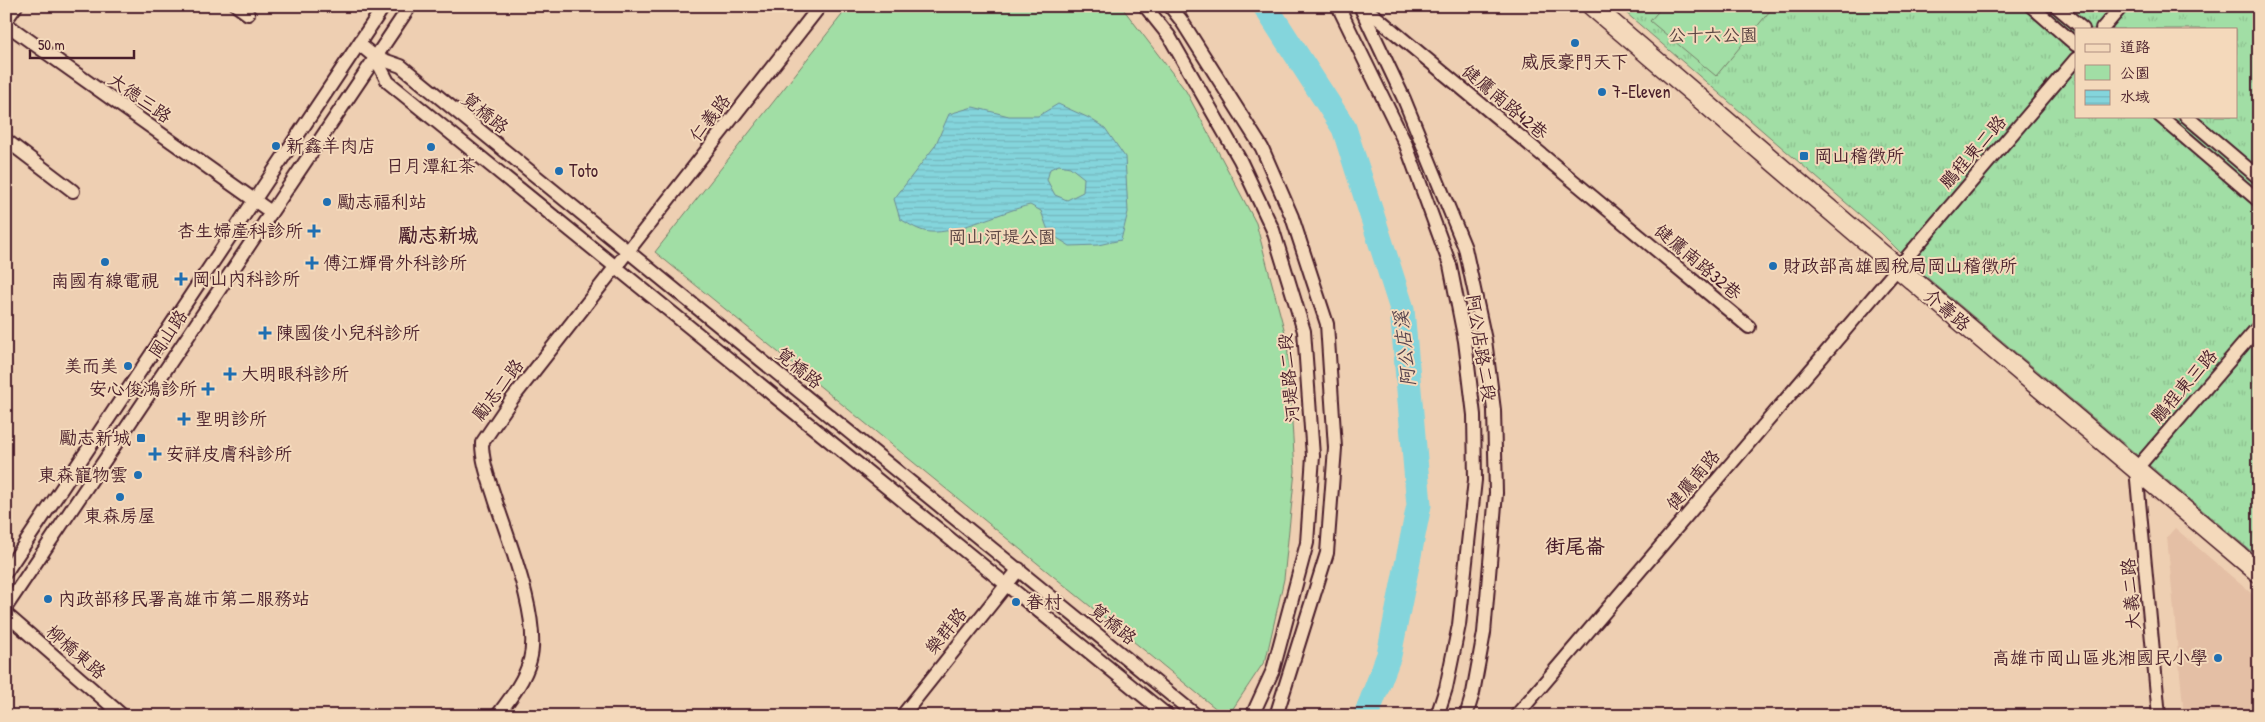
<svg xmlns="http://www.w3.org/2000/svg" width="2265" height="722" font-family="'Patrick Hand','LXGW WenKai TC',sans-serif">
<defs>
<pattern id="grass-tufts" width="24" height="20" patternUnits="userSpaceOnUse" patternTransform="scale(1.25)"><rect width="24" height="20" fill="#a1dea5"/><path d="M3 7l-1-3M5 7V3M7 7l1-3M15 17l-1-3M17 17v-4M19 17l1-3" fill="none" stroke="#8cbe8e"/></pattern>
<pattern id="water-rules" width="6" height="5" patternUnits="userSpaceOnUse" patternTransform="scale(1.25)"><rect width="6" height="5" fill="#84d5dc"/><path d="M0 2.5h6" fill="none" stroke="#74b6bd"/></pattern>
</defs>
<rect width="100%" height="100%" fill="#eecfb2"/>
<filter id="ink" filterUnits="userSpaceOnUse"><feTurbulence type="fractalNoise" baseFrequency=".02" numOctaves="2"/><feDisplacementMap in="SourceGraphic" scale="10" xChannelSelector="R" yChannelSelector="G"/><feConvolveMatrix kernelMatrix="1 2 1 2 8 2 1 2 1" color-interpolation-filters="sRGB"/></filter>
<g filter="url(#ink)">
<!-- built -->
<path fill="#e4bfa5" d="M2175,528l84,72v116h-75l-17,-179z"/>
<!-- grass -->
<path fill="url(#grass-tufts)" stroke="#767e68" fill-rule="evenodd" d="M1618,6h641v552l-342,-289 -36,-36zM2076,29h160v87h-160z"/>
<!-- park -->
<g fill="#a1dea5" stroke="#767e68">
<path d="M849,6h272l65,85 70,132 31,117 8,131 -11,108 -18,80 -38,57h-3l-570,-464z"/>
<path d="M1663,6h111l-58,70 -66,-55z"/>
</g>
<!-- water -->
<path fill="url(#water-rules)" stroke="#6d8c95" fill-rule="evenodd" d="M1058,104l31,14 16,10 20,29 3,55 -7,28 -23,5 -28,1 -21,-13 -8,-22 -11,-6c-28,6 -81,33 -106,26 -8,-2 -17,-8 -24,-12l-6,-20 41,-53 14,-32 24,-7 36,9h29zM1059,165l11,2 14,11 -1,14 -16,8 -12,-5 -8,-15 3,-11z"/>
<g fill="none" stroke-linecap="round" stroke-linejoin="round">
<!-- river -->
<path stroke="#84d5dc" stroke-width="25" d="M1265,6l79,122 58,181 17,196 -30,150 -23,61"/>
<!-- minor casing -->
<g stroke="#4a1f2b" stroke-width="16">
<g id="minor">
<path d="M237,6l11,8"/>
<path d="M1145,6l24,30 71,124 33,70 31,101 9,125 -6,87 -34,127 -21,46"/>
<path d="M1170,6l11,14 81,128 30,69 35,107 8,124 -8,105 -51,163"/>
<path d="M1338,6l68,139 44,120 15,76 9,74 1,65 -16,145 -13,63 -9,28"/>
<path d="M1360,6l44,93 61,149 20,92 9,70 2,83 -12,140 -11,60 -7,23"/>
<path d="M1363,6l386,321"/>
<path d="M2031,6l45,39"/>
<path d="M2056,6l27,23"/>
<path d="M6,20l10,-14"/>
<path d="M6,24l265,188"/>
<path d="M2102,29l20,-23"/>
<path d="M359,44l16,13 26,9 796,650"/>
<path d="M375,57l13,25 780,634"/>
<path d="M2160,116l99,85"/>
<path d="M2186,116l73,62"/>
<path d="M6,140l67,51"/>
<path d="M6,572l378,-566"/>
<path d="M6,607l404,-601"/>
<path d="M6,614l117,102"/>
<path d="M497,716c12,-16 28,-36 33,-56 11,-40 -21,-118 -34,-158 -6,-20 -14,-39 -14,-59l30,-44 308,-393"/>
<path d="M902,716l117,-147"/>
<path d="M1516,716l560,-657"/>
<path d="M2159,716l-23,-247 123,-143"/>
</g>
</g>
<!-- secondary casing -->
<g stroke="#4a1f2b" stroke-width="22">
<path id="secondary" d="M1592,6l286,245 381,322"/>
</g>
<!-- minor -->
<use href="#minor" stroke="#f4d9bb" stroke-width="12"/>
<!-- secondary -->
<use href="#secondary" stroke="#f4d9bb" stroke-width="19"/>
</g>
</g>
<!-- markers -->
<g fill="#1f6fb2" stroke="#f4d9bb" stroke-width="2">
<circle cx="1575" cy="43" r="5"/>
<circle cx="1602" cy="92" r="5"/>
<circle cx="276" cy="146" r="5"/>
<circle cx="431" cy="147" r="5"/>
<rect x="1799" y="151" width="10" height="10" rx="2.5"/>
<circle cx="559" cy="171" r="5"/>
<circle cx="327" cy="202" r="5"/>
<path d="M311.5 223.5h5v5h5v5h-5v5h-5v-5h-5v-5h5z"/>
<circle cx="105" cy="262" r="5"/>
<path d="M309.5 255.5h5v5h5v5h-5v5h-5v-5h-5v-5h5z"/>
<circle cx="1773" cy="266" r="5"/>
<path d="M178.5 271.5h5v5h5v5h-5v5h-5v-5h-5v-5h5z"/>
<path d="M262.5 325.5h5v5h5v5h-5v5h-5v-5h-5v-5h5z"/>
<circle cx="128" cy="366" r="5"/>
<path d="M227.5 366.5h5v5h5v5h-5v5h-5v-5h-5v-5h5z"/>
<path d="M205.5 381.5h5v5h5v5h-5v5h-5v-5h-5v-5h5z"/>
<path d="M181.5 411.5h5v5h5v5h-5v5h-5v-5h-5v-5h5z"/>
<rect x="136" y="433" width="10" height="10" rx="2.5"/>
<path d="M152.5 446.5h5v5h5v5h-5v5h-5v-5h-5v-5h5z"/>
<circle cx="138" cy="475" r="5"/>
<circle cx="120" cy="497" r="5"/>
<circle cx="48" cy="599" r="5"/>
<circle cx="1016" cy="602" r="5"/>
<circle cx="2218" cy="658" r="5"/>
</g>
<g text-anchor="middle" stroke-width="4" stroke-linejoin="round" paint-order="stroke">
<!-- park labels -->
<g font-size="18" fill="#5b4543" stroke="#f4d9bb">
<text x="1713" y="41">公十六公園</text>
<text x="1002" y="243">岡山河堤公園</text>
</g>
<!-- poi labels -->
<g font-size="18" fill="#4a1f2b" stroke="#f4d9bb" text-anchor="start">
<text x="1575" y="68" text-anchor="middle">威辰豪門天下</text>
<text x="1612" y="98">7-Eleven</text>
<text x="286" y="152">新鑫羊肉店</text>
<text x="1814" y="162">岡山稽徵所</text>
<text x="431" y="172" text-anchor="middle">日月潭紅茶</text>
<text x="569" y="177">Toto</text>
<text x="337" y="208">勵志福利站</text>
<text x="303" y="237" text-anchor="end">杏生婦產科診所</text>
<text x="323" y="269">傅江輝骨外科診所</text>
<text x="1783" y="272">財政部高雄國稅局岡山稽徵所</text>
<text x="192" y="285">岡山內科診所</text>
<text x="105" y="287" text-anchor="middle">南國有線電視</text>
<text x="276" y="339">陳國俊小兒科診所</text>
<text x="118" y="372" text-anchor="end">美而美</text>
<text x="241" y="380">大明眼科診所</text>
<text x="197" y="395" text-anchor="end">安心俊鴻診所</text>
<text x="195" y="425">聖明診所</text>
<text x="131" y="444" text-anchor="end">勵志新城</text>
<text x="166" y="460">安祥皮膚科診所</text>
<text x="128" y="481" text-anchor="end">東森寵物雲</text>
<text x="120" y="522" text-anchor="middle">東森房屋</text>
<text x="58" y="605">內政部移民署高雄市第二服務站</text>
<text x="1026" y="608">眷村</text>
<text x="2208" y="664" text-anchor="end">高雄市岡山區兆湘國民小學</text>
</g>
<!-- street labels -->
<g font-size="18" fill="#4a1f2b" stroke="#f4d9bb">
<text transform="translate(140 98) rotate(35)" y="6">大德三路</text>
<text transform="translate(1505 102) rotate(40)" y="6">健鷹南路42巷</text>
<text transform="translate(485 113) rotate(39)" y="6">筧橋路</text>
<text transform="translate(710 118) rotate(-52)" y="6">仁義路</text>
<text transform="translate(1973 152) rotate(-49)" y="6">鵬程東二路</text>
<text transform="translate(1698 262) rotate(40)" y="6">健鷹南路32巷</text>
<text transform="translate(1947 310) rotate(40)" y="6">介壽路</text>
<text transform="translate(168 334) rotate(-56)" y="6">岡山路</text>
<text transform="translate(1481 348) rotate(81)" y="6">阿公店路二段</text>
<text transform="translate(799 368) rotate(39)" y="6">筧橋路</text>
<text transform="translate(1289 378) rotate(-95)" y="6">河堤路二段</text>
<text transform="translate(2184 386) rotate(-49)" y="6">鵬程東三路</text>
<text transform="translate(498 390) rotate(-53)" y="6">勵志二路</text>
<text transform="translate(1693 480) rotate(-50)" y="6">健鷹南路</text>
<text transform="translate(2131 594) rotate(-95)" y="6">大義二路</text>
<text transform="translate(1113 624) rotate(39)" y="6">筧橋路</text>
<text transform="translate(946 631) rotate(-51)" y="6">樂群路</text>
<text transform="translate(76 652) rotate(41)" y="6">柳橋東路</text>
</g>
<!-- water labels -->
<g font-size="19" font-style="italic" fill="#56434e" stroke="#f4d9bb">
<text transform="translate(1404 349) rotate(-96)" y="7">阿公店溪</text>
</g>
<!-- quarter labels -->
<g font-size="20" font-weight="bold" fill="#4a1f2b" stroke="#f4d9bb">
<text x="438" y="242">勵志新城</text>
<text x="1575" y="553">街尾崙</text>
</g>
</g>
<!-- margin -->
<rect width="2265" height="722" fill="none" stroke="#f4d9bb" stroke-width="25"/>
<rect x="12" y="12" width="2240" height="697" fill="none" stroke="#4a1f2b" stroke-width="2" filter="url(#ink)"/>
<!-- legend -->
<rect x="2075" y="28" width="162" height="90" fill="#f4d9bb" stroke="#b08f81"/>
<rect x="2085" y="44" width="25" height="8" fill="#f4d9bb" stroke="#b08f81"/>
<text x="2120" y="52" font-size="15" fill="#4a1f2b">道路</text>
<rect x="2085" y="65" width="25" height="15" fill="#a1dea5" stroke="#b08f81"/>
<text x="2120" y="78" font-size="15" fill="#4a1f2b">公園</text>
<rect x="2085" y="90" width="25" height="15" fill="url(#water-rules)" stroke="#b08f81"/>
<text x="2120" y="102" font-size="15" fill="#4a1f2b">水域</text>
<!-- scale -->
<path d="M30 50v8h104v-8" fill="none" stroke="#4a1f2b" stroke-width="2.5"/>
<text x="38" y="50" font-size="15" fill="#4a1f2b" stroke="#f4d9bb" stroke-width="4" paint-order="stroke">50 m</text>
</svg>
